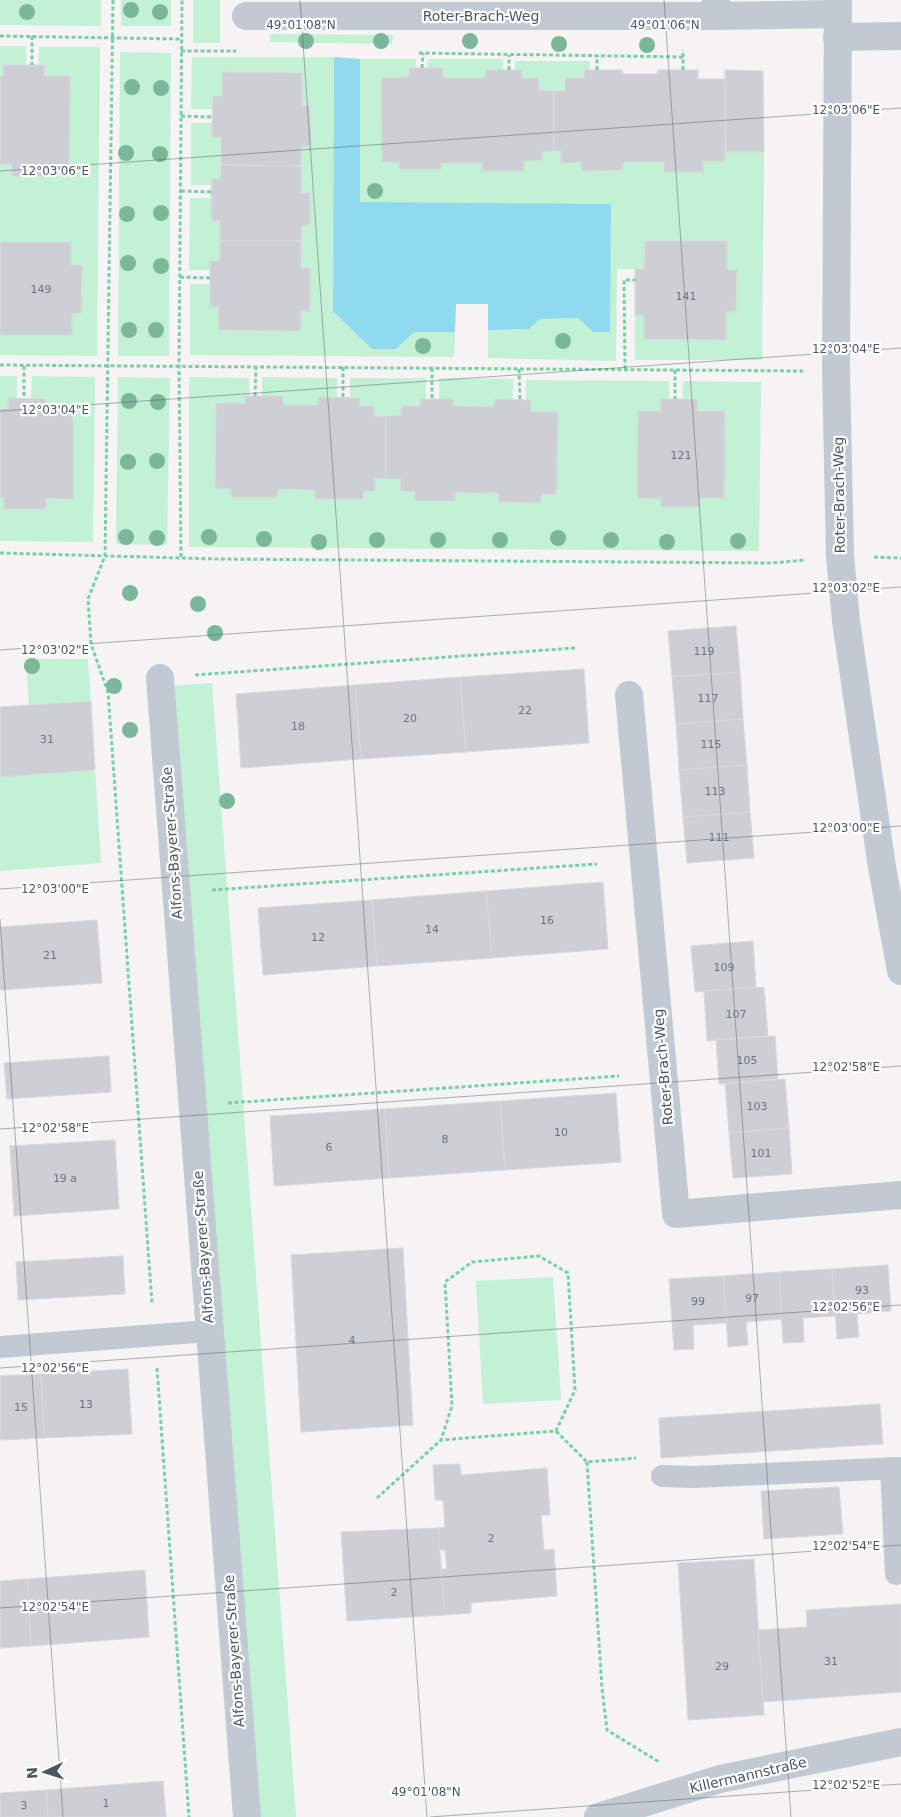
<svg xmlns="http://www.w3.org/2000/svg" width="901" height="1817" font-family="'DejaVu Sans',sans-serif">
<rect width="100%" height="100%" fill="#f5f3f3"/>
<!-- green -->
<g fill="#c3f1d5">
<path d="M0,0h101v26l-101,-1z"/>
<rect x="121" y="0" width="50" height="26"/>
<rect x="193" y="0" width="27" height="43"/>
<path d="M270,34l123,1 -1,9 -122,-2z"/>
<path d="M0,46h26v19h-23v11h-3z"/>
<path d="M39,47h61l-3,309 -97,-1v-20h72v-22h9l1,-48h-11v-22l-71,-1v-78h12v12h39l1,-11 17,-1 1,-87 -26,-1 1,-10h-7z"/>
<path d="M120,52l51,1 -2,303h-51z"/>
<path d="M192,57h142l-1,254 63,38 18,-17h41l-1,25 -264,-2v-71h20v23h8l1,23 81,1 1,-20h9v-43h-9l1,-43h8v-31l-9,-1v-47h9v-40h-8v-33l-80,-1v24h-9l-1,13h-21z"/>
<path d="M360,59h56v9l-7,9 -28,1 1,83 17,1v7h42v-6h41v8h42v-10l18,-1v-8l19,-1v11h20v9l41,-1 1,-8h41v10h39v-11h22l1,-9h38l-2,208h-127v-45h9v24l81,1 1,-28h10l1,-42h-10v-29h-82l-1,28h-27l-1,92 -128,-3v-28l41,-1 10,-10 39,-1 15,14h17l-250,-130z"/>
<path d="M428,59h75v11h-18v8h-42v-10h-16z"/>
<path d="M515,61h75v9h-6v8h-19v13l-26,-1 -17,-12 -1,-8h-6z"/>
<path d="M191,123h21v14h9l-1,42 -8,6h-21z"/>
<path d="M190,198h22v22h8v41h-9l-1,9h-21z"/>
<path d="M0,376h17v22h-9v11h-8z"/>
<path d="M32,376l63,1 -2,165 -93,-1v-43h4v11h41l1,-11h27v-87l-27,-1v-11l-15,-1z"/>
<path d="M118,377l52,1 -3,167 -51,-1z"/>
<path d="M189,377l60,1 1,18h-5v8h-29l-1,84 16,1v8h47v-8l37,1v9h47l1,-8h12v-13l26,1 -1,12 15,1 40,9v-9l44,1 -1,9 43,1v-9h15l2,-81 -27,-1v-12h-5v-20l143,1v18h-9l1,12h-23l-1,87 24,1 1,8h38v-9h24l1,-86 -28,-1v-11l-14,-1v-18l78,1 -2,169 -570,-4z"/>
<path d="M262,377l75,1v19h-19v8h-35v-9h-21z"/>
<path d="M350,378h76v21h-5l-1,7h-18l-1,9 -27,1 -15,-10v-8l-9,-1z"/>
<path d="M439,378l74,1v21l-18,-1 -1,8 -41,-1 -14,-7z"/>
<path d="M26,659h62l3,42 -62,4z"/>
<path d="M212,683l84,1134h-42l-84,-1131z"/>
<path d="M95,770l6,93 -101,8v-94z"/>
<path d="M553,1277l8,123 -78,4 -7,-123z"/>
</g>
<!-- water -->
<path fill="#90daee" d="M334,57l26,2v143l251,2 -1,128h-17l-15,-14 -38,1 -11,10 -41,1v-26h-32l-1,28h-41l-18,17h-24l-39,-38z"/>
<!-- building -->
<g fill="#cdcfd5" stroke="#d7d9de">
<path d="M3,65h42l-1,11h26l-1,89h-17l-1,11h-39v-12h-12v-88h3z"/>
<path d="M409,68h34v10h42v-8h36l1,8h17v12l15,1v60l-12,1v8l-18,1v10h-42v-8h-41v6h-42v-7h-17l-1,-84 28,-1z"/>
<path d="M584,70h38l1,4h34l1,-4h40v9h27v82h-22v11h-39v-10h-41v8l-42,1v-9l-20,1v-12h-7v-60h11v-13h19z"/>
<path d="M725,70l38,1 1,81h-38z"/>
<path d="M222,72l80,1v33h8l1,40h-10v20l-80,-1v-28h-9v-14l1,-27h9z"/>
<path d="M221,165l80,1v27h9v32h-8l-1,16h-81v-21l-8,1 -1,-29 1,-13h8z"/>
<path d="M220,241h81v27h9v43h-9l-1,20 -81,-1 -1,-23h-8v-46h10z"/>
<path d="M645,241h82v29h10l-1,42h-10v28l-82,-1v-24h-9v-46h9z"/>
<path d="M0,242h71v23h11l-1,48h-9v22h-72z"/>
<path d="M245,396h38v9h35v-8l42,1 -1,8h15v10h12v63l-11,-1v13h-12v8h-48v-9l-37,-1v8h-47v-8l-16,-1 1,-85 29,1z"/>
<path d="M8,398l38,1v11h27v89l-27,-1v11h-42v-11h-4v-89h8z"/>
<path d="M421,399h32v7l41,1 1,-8 36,1v12h27l-2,82h-15v9l-43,-1 1,-9 -44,-1v9h-40v-9l-15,-1 1,-12h-15v-63l15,-1v-9h19z"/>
<path d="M660,399h37v12h28l-1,87h-24v9h-39v-8l-24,-1 1,-87h23z"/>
<path d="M736,626l4,46 -68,5 -4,-46z"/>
<path d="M584,669l5,74 -123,9 -6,-75z"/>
<path d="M740,672l3,47 -67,5 -4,-47z"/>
<path d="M460,677l6,75 -105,7 -6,-74z"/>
<path d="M355,685l6,74 -120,9 -5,-74z"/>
<path d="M91,701l4,69 -95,7v-70z"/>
<path d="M743,719l4,46 -68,5 -3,-46z"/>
<path d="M747,765l3,47 -67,5 -4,-47z"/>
<path d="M750,812l4,46 -67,5 -4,-46z"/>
<path d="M603,882l5,67 -116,9 -6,-67z"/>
<path d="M486,891l6,67 -115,8 -5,-66z"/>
<path d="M372,900l5,66 -114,9 -5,-67z"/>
<path d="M97,920l5,63 -102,7v-63z"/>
<path d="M753,941l3,46 -61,5 -4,-46z"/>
<path d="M764,987l4,49 -61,5 -3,-50z"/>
<path d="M775,1036l3,43 -59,5 -3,-44z"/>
<path d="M109,1056l2,36 -104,7 -3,-36z"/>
<path d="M785,1079l4,49 -60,5 -4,-49z"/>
<path d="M616,1093l5,69 -116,8 -5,-69z"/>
<path d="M500,1101l5,69 -116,8 -4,-69z"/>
<path d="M385,1109l4,69 -115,8 -4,-70z"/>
<path d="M789,1128l3,46 -59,4 -4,-45z"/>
<path d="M115,1140l4,69 -105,7 -4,-70z"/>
<path d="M403,1248l10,177 -112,7 -10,-177z"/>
<path d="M123,1256l2,38 -107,6 -2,-38z"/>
<path d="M888,1265l3,46 -34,3 2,23 -22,2 -5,-70z"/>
<path d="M832,1269l3,47 -32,2 1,24 -21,1 -4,-71z"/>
<path d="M779,1272l3,47 -36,3 2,23 -20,2 -5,-71z"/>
<path d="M723,1276l3,47 -33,2 1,24 -20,1 -5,-71z"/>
<path d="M128,1369l4,65 -88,4 -3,-64z"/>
<path d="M41,1374l3,64 -44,2v-64z"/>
<path d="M880,1404l3,40 -222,14 -2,-40z"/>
<path d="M460,1464l1,11 86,-7 3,47h-9l3,35 10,-1 3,47 -86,7v10l-26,2 -4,-46h6l-2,-19h-6l-1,-22 7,-1 -2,-27h-8l-2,-35z"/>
<path d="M839,1487l4,47 -79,5 -3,-48z"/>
<path d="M438,1528l7,87 -98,6 -6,-89z"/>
<path d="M754,1559l10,156 -76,5 -10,-157z"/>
<path d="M145,1570l4,67 -118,9 -4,-67z"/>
<path d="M27,1579l4,67 -31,2v-67z"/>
<path d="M901,1604v88l-138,10 -5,-72 49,-3 -1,-17z"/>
<path d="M163,1781l3,36h-118l-2,-27z"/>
<path d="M46,1790l2,27h-48v-24z"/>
</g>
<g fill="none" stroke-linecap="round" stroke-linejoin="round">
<!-- path -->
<g stroke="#7ad0a6" stroke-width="3" stroke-dasharray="4 2.5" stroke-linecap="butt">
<path d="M113,0l-8,556 -17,43 3,45 17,48 44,612"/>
<path d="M0,36l182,3"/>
<path d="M32,36v29"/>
<path d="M181,51h55"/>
<path d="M419,53l264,4"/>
<path d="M422,68l1,-15"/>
<path d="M509,70v-15"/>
<path d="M597,70v-14"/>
<path d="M683,70v-20"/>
<path d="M181,116l31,1"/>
<path d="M181,191l30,1"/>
<path d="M180,277l30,1"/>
<path d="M0,365l803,6"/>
<path d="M24,366v32"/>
<path d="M343,367v30"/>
<path d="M432,368v31"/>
<path d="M519,369l1,31"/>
<path d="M625,369l-1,-89h11"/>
<path d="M675,370v29"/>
<path d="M255,396l1,-29"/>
<path d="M0,553l219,6 552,4 35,-3"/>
<path d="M181,557l-2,-191 3,-366"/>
<path d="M874,557l27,1"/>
<path d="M195,675l380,-27"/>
<path d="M212,890l385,-26"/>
<path d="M228,1103l391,-27"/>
<path d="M157,1368l32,449"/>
<path d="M556,1431l31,31 49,-4"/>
<path d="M587,1462l15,226 5,42 52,32"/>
<path d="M377,1498l64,-58 11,-34 -7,-124 27,-20 67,-6 29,17 7,117 -19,41 -115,9"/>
</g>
<!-- service -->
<g stroke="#c1cad2" stroke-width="22">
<path d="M0,1347l209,-16"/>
<path d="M891,1468l5,106"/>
<path d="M662,1476l31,1 208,-9"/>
</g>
<!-- minor -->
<g stroke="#c1cad2" stroke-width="28">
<path d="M716,0v16l122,-2"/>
<path d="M246,16h470"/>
<path d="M837,37l64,-1"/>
<path d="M160,678l87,1139"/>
<path d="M629,695l47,519 225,-19"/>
<path d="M598,1817l122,-38 181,-37"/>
</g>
<!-- tertiary -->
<path stroke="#c1cad2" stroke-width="28" d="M838,0l-2,371 4,185 6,65 36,246 19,104"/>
</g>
<!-- trees -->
<g fill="#7bb799">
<circle cx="131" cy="10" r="8"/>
<circle cx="27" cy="12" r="8"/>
<circle cx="160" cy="12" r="8"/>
<circle cx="306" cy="41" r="8"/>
<circle cx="381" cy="41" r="8"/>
<circle cx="470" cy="41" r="8"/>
<circle cx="559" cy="44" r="8"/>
<circle cx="647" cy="45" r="8"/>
<circle cx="132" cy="87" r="8"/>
<circle cx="161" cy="88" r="8"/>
<circle cx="126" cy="153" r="8"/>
<circle cx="160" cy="154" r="8"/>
<circle cx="375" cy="191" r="8"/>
<circle cx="161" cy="213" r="8"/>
<circle cx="127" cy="214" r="8"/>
<circle cx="128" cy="263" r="8"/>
<circle cx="161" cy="266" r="8"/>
<circle cx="129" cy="330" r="8"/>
<circle cx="156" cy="330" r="8"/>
<circle cx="563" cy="341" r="8"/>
<circle cx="423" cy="346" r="8"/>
<circle cx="129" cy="401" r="8"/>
<circle cx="158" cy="402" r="8"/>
<circle cx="157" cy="461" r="8"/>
<circle cx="128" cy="462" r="8"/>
<circle cx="126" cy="537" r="8"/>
<circle cx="209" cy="537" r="8"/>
<circle cx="157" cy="538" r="8"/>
<circle cx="558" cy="538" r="8"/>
<circle cx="264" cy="539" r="8"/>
<circle cx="377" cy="540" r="8"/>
<circle cx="438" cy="540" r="8"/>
<circle cx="500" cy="540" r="8"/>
<circle cx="611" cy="540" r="8"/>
<circle cx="738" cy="541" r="8"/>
<circle cx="319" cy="542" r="8"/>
<circle cx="667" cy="542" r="8"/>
<circle cx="130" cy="593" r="8"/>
<circle cx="198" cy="604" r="8"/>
<circle cx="215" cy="633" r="8"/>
<circle cx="32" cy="666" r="8"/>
<circle cx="114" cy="686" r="8"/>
<circle cx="130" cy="730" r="8"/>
<circle cx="227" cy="801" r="8"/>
</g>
<!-- ticks -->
<path fill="none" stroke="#4a5661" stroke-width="1" stroke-opacity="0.45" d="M300,0l127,1817M664,0l127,1817M0,171l901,-63M0,411l901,-63M0,650l901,-63M0,889l901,-63M0,919l63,898M0,1129l901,-63M0,1368l901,-63M0,1608l901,-63M430,1817l471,-33"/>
<g text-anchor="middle" stroke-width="4.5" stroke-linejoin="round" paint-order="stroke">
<!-- number labels -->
<g font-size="11" fill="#6b747e">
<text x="41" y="293">149</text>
<text x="686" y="300">141</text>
<text x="681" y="459">121</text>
<text x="704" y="655">119</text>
<text x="708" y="702">117</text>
<text x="525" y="714">22</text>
<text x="410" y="722">20</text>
<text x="298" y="730">18</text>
<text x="47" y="743">31</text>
<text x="711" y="748">115</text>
<text x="715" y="795">113</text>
<text x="719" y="841">111</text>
<text x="547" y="924">16</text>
<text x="432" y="933">14</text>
<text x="318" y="941">12</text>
<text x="50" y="959">21</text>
<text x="724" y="971">109</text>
<text x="736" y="1018">107</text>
<text x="747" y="1064">105</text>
<text x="757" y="1110">103</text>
<text x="561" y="1136">10</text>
<text x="445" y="1143">8</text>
<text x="329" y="1151">6</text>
<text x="761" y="1157">101</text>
<text x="65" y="1182">19 a</text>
<text x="862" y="1294">93</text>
<text x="752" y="1302">97</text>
<text x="698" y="1305">99</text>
<text x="352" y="1344">4</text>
<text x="86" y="1408">13</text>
<text x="21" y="1411">15</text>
<text x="491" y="1542">2</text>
<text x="394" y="1596">2</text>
<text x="831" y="1665">31</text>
<text x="722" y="1670">29</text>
<text x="106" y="1807">1</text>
<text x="24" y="1809">3</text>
</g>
<!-- street labels -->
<g font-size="14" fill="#4a5661" stroke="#fff">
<text x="481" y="21">Roter-Brach-Weg</text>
<text transform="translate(839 495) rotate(-91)" y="5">Roter-Brach-Weg</text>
<text transform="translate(172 843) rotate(-94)" y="5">Alfons-Bayerer-Straße</text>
<text transform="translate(663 1067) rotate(-95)" y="5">Roter-Brach-Weg</text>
<text transform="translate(203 1247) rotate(-94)" y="5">Alfons-Bayerer-Straße</text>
<text transform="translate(234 1651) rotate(-94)" y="5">Alfons-Bayerer-Straße</text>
<text transform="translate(748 1775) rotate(-13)" y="5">Killermannstraße</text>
</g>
</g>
<g font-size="12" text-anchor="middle" fill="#4a5661" stroke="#fff" stroke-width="4.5" stroke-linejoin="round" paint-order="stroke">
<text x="301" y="29">49°01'08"N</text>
<text x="665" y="29">49°01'06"N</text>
<text x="846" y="114">12°03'06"E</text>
<text x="55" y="175">12°03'06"E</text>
<text x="846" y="353">12°03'04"E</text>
<text x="55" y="414">12°03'04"E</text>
<text x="846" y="592">12°03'02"E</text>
<text x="55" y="654">12°03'02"E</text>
<text x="846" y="832">12°03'00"E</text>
<text x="55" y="893">12°03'00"E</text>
<text x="846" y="1071">12°02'58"E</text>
<text x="55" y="1132">12°02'58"E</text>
<text x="846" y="1311">12°02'56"E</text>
<text x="55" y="1372">12°02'56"E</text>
<text x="846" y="1550">12°02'54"E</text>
<text x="55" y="1611">12°02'54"E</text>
<text x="846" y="1789">12°02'52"E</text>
<text x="426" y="1796">49°01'08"N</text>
</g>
<!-- north arrow -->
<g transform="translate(45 1772) rotate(266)" stroke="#ffffff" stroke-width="4" paint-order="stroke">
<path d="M0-4L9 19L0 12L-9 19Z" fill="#4a5661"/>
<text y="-8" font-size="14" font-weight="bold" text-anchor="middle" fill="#4a5661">N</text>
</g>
</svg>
